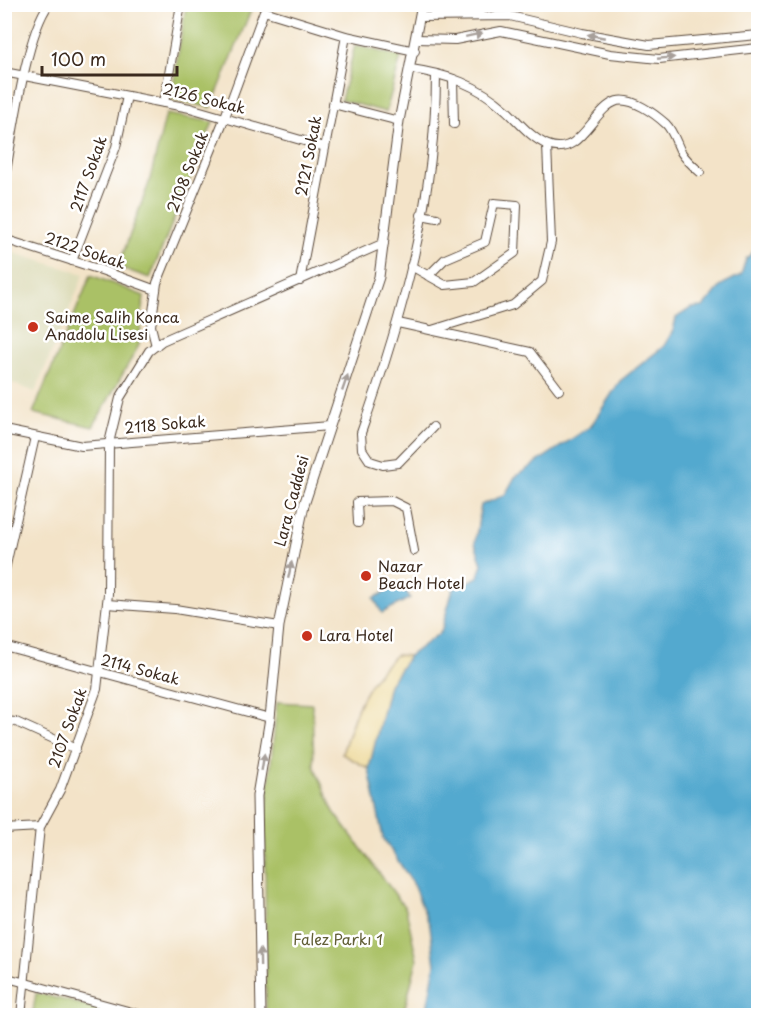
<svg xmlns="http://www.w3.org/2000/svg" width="763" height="1020" font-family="'Playpen Sans',sans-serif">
<rect width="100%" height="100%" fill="#fff"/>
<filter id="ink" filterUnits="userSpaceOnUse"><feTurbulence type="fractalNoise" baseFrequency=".0167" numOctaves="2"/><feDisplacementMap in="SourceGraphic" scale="12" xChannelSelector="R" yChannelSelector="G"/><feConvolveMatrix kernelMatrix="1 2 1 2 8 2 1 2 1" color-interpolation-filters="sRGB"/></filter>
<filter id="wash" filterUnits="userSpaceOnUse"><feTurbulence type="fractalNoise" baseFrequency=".008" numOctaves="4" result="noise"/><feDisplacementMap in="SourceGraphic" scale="24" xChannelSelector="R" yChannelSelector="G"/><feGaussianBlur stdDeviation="1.35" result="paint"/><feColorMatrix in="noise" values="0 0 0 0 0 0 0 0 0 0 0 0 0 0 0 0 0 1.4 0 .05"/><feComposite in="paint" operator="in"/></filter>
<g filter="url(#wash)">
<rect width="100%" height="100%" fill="#f3e3c8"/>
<!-- built -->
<path fill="#deddbb" d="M4,250l80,24 -49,118 -30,-12z"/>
<!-- green -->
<g fill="#aac166" stroke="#727642" stroke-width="1.5">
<path d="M186,5h67l-42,103 -40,-9z"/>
<path d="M355,45l46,12 -15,55 -45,-12z"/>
<path d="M166,114l47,8 -63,156 -32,-11 31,-84z"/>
<path d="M91,275l53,21 -5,49 -46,82 -60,-14z"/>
<path d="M277,702l35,2 2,62 20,46 72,97 11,51 -14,55h-137l-1,-187z"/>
<path d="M36,993l88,22 -71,1 -20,-5z"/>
</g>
<!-- sand -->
<path fill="#eeda9e" stroke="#94825e" stroke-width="1.5" d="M396,655l13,1 -20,29 -20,84 -27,-15c13,-41 20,-69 54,-99z"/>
<!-- water -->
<g fill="#53a9cf" stroke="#476a76" stroke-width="1.5">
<path d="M758,247v768h-332l9,-50 -5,-39 -18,-44 -29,-44 -14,-69 20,-84 20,-29 32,-24 12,-43 25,-12 4,-13 -7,-21 6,-38 24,-10 10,-18 76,-51 29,-45 44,-35 9,-15 3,-13 15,-10 12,-1 20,-23 18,-9 5,-16z"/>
<path d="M402,583l8,15 -28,15 -8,-15z"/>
</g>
</g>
<g filter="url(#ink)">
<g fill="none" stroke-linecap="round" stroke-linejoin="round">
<!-- minor casing -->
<g stroke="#574638" stroke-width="10">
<g id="minor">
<path d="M465,15l2,-11"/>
<path d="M474,15l13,-11"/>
<path d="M420,17l90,-1 72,17 67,12 109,-10"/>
<path d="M417,39l38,1 46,-9 109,23 49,5 99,-11"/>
<path d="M411,69c36,5 67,16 95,41 12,11 26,29 42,35 33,13 44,-36 69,-44 15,-4 38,13 49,23 7,7 10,18 15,28 5,8 12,14 19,20"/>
<path d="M4,72l186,36 135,39"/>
<path d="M453,79l1,45"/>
<path d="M164,103l17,-99"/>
<path d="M333,104l66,17"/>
<path d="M4,183c8,-42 21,-148 45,-179"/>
<path d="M421,215l16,3"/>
<path d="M4,239l100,32 52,19"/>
<path d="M72,261l44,-114 11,-51"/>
<path d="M411,266l34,19 29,-3 41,-29 2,-48 -23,-2 -9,39 -40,17 -17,17"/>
<path d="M300,281l46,-245"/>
<path d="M398,323l132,29 29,38"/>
<path d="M432,330l81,-25 29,-24 9,-39 -4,-97"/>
<path d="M156,346l-5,-20 6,-43 68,-166 39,-106 82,25 69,15"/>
<path d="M433,427l-35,36 -15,2 -13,-4 -8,-12 -1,-16c41,-115 75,-236 75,-359"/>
<path d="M4,430l78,16 248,-20"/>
<path d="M358,523l-1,-21 35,-1 14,7 8,43"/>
<path d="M4,574l31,-137"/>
<path d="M107,604l68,5 104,17"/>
<path d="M4,646l266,72"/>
<path d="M4,721l12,1 60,27"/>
<path d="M4,791l3,38"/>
<path d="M4,829l36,-2"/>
<path d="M4,977l142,39"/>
<path d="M21,1016l19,-189 20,-37 37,-101 11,-95 1,-151 11,-45 29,-47 13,-10 222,-98"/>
</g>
</g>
<!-- tertiary casing -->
<g stroke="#574638" stroke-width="11">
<path id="tertiary" d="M261,1016l-4,-220 13,-78 9,-92 25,-121 75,-228 20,-156 23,-117"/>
</g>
<!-- minor -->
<use href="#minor" stroke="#fff" stroke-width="8"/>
<!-- tertiary -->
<use href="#tertiary" stroke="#fff" stroke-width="9"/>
</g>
<!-- one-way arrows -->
<defs><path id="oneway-solid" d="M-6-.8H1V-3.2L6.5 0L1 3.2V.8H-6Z" transform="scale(1.5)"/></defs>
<g fill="#a79f9a">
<use href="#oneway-solid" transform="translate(474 35) rotate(-12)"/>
<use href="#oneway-solid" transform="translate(596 36) rotate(-169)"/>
<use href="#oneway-solid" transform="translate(666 58) rotate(-5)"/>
<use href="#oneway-solid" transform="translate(345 383) rotate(-71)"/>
<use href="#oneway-solid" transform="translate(290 570) rotate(-78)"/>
<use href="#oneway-solid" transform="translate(263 762) rotate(-81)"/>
<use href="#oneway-solid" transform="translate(260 957) rotate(-91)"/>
</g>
</g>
<!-- markers -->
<g fill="#c8321e" stroke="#fff" stroke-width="2">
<circle cx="33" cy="327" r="6"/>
<circle cx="366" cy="576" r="6"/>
<circle cx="307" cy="636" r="6"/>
</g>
<g text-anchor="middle" stroke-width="5" stroke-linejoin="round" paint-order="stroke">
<!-- street labels -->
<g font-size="15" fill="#3b2a1e" stroke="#fff">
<text transform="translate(204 99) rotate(14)" y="5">2126 Sokak</text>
<text transform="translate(309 156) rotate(-79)" y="5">2121 Sokak</text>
<text transform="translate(188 172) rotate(-68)" y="5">2108 Sokak</text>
<text transform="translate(89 174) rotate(-70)" y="5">2117 Sokak</text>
<text transform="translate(85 251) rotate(19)" y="5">2122 Sokak</text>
<text transform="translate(165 425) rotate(-5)" y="5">2118 Sokak</text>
<text transform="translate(292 501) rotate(-75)" y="5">Lara Caddesi</text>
<text transform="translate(140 670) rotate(15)" y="5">2114 Sokak</text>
<text transform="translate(68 728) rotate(-70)" y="5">2107 Sokak</text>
</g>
<!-- poi labels -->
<g font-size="15" fill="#3b2a1e" stroke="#fff" text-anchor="start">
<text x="45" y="323">Saime Salih Konca<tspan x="45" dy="17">Anadolu Lisesi</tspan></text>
<text x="378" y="572">Nazar<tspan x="378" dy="17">Beach Hotel</tspan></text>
<text x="319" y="641">Lara Hotel</text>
</g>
<!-- park labels -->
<g font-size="15" fill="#625f37" stroke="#fff">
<text x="338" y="945">Falez Parkı 1</text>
</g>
</g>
<!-- margin -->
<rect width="763" height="1020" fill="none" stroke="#fff" stroke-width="24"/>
<!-- scale -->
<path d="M42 66v9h135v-9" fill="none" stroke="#3b2a1e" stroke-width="3"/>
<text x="51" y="66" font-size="18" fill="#3b2a1e" stroke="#ffffff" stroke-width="4.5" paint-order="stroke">100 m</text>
</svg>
